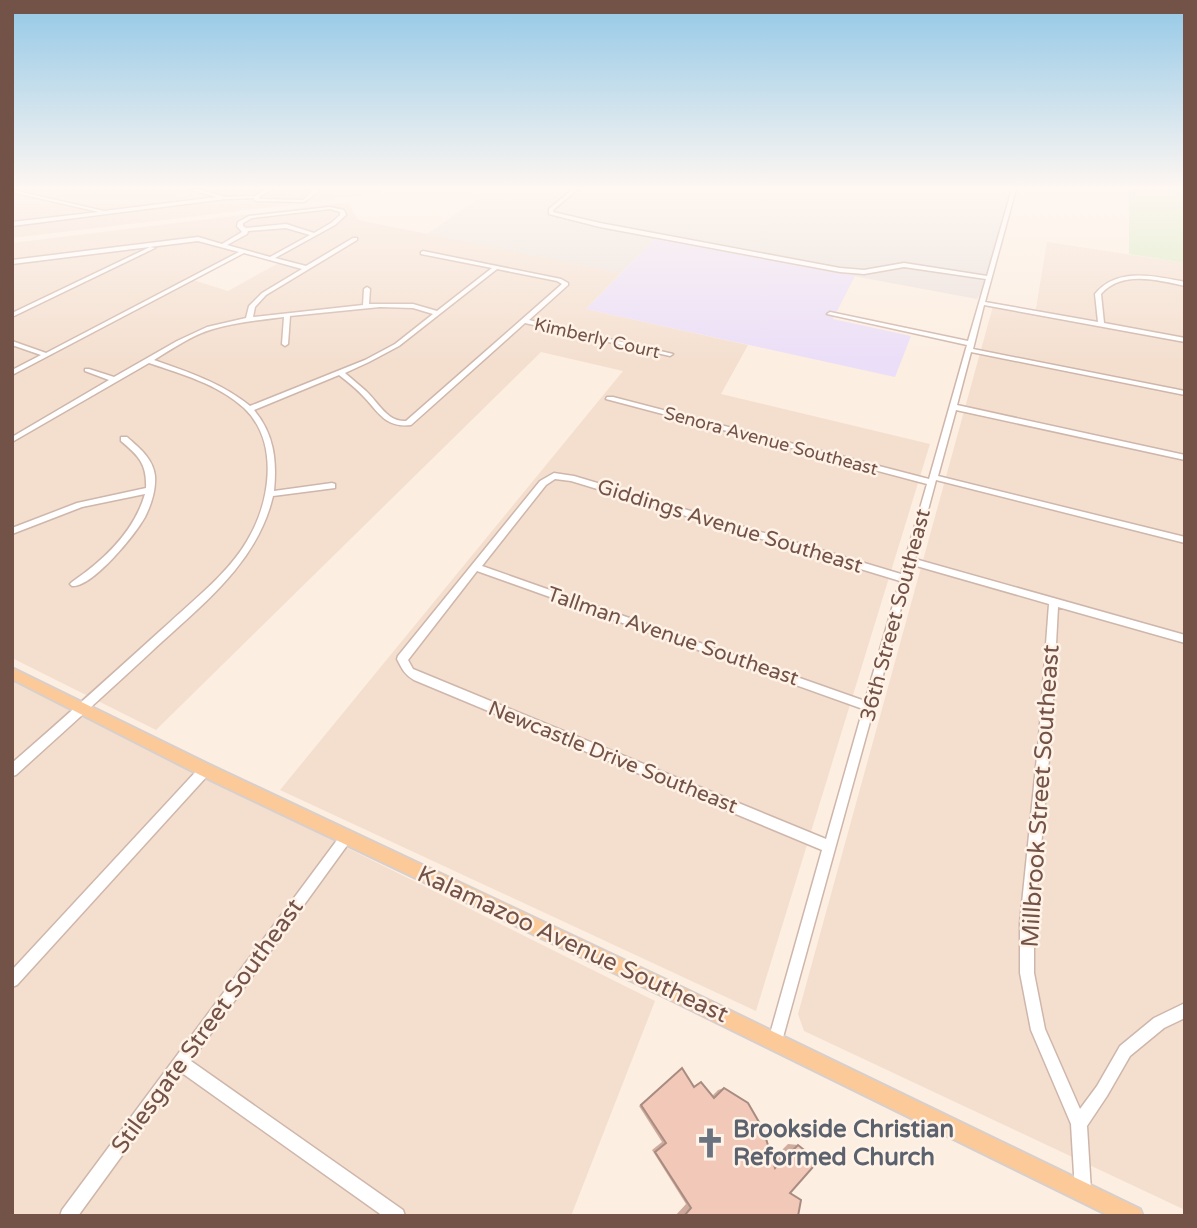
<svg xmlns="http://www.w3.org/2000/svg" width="1197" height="1228" font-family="'Varela Round',sans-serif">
<rect width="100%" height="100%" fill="#fceee1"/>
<!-- residential -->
<g fill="#f4dfcf" fill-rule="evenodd">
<path d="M12,189h364l8,1 -10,5 -362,43z"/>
<path d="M348,202l10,18 263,53 -35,36 162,36 -27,49 209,50 -174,567 -476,-221 343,-419 -82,-19 -385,378 -144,-72v-415zM249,250l35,10 -56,31 -35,-11z"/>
<path d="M1047,242l138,21v947l-381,-179 -6,-17 195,-708 42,8z"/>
<path d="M12,681l643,320 -84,215h-559z"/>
</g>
<!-- industrial -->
<path fill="#ebe1dc" d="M493,189h517l-21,89 -12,21 -322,-60 -34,34 -194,-39z"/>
<!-- education -->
<path fill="#ebdef8" d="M655,239l200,37 -22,43 78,17 -16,41 -309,-68z"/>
<!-- green -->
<path fill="#d6eac0" d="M1129,189h56v74l-56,-9z"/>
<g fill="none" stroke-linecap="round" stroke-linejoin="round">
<!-- minor casing -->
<g stroke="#cfb6ab" stroke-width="3">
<g id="minor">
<path d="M189,189h8l28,8 30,-1 11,-7h6l-12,7 -1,3 44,1 10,-9 -5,-2h8l3,2 -15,11 -48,-1 -2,-1v-2l-29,1 -213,27v-4l87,-10 -87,-20v-2l92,21 113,-14z"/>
<path d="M573,189h5l-25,21v2l47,11 240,45 24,2 40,-7 83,13 25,-87h4l-31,113 113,20 -3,-28c22,-27 59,-18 90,-12v4c-27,-6 -63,-16 -84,8l3,29 81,15v4l-201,-37 -11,44 212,42v4l-214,-43 -14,53 228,50v5l-229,-50 -18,66 247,61v6l-249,-63 -21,79 270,76v8l-127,-36 -7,130 -17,186v50l11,56 35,80 17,-23 23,-40 34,-28 31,-15v15l-21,10 -34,28 -23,40 -20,30 4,65 -2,6 -6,2 -6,-2 -2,-6 -4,-67 -40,-94 -11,-57v-50l19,-186 10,-133 -136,-39 -3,12 1,2 -3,3 -33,123v2l-2,4 -91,330 -2,5 -5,2 -5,-2 -2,-5 54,-191 -408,-170c-9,-5 -12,-11 -17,-21l1,-3 142,-175 14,-8 20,3 327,98 26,-90 -321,-85 1,-2h6l316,82 38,-134 -140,-31 3,-2 138,29 18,-62 -82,-12 -40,7 -24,-2 -240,-45 -51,-13v-5zM555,479l16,2 329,100 -35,120 -383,-135 64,-81zM477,571l386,138 -37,130 -413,-170 -5,-9z"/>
<path d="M330,207l14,3 2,5 -11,10 -60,33 31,8 47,-28h4v2l-91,55 -11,12 -2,10 110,-12 1,-16 3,-2 3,2 -1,15h44l24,7 55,-43 -71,-14v-2l2,-1 138,28 7,4v2l-39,35 144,34 -3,2 -145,-33 -114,102c-25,3 -32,-12 -46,-27 -8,-9 -17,-16 -26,-23l-85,35c20,24 23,50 20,81l58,-8 3,1v4l-62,8c-16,69 -74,111 -123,157 -44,41 -89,81 -134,122l-4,1v-13c53,-46 106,-94 158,-141 27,-25 58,-49 77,-81 23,-38 33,-99 -3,-133 -26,-24 -63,-34 -95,-45l-137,79v-5l97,-57 -24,-9v-2h4l25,8 63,-36 30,-14 39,-9 3,-12 13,-13 40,-24 -58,-16 -232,122v-5l29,-15 -29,-10v-4l34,12 193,-101 -41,-11 -186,23v-4l186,-23 24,7 20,-12 -5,-6 1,-4 11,-6zM330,209l10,3v3l-9,8 -17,10 -28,-9 -40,4 -3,-2v-3l9,-5zM286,228l24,7 -40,22 -43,-12 20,-11 1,-3zM497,269l60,12 5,3 -156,137c-19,1 -27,-18 -40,-30 -7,-6 -14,-12 -21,-18l24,-11 30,-16zM380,307l33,1 20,6 -38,30 -30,16 -115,46c-28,-23 -62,-34 -96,-46 18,-11 38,-25 59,-31 23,-7 47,-9 71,-12l-2,27 3,2 3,-2 2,-28z"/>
<path d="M150,247l5,1 -143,69v-4z"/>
<path d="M121,437h6c12,11 26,21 28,39 1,14 -4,29 -10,41 -10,18 -53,71 -73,69l-2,-2 2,-2c32,-22 62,-50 73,-88l-63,13 -70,27v-6l65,-25 69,-15c1,-24 -7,-32 -25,-47z"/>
<path d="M205,765l4,1 2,4 -2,4 -192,211 -5,2v-17l189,-204z"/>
<path d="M347,830l4,2 2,4 -2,4 -160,221 212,149 2,6h-22l-201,-143 -104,143h-18l2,-6 281,-378z"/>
</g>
</g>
<!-- major casing -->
<g stroke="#d8cfcc" stroke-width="4">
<path id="major" d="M12,668l198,97 469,221 461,223 3,7h-33l-443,-218 -467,-223 -188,-96z"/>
</g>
<!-- minor -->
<use href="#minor" fill="#fff" fill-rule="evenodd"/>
<!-- major -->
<use href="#major" fill="#fcca98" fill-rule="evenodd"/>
</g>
<!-- wall -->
<path fill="#d0ac9e" d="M682,1068l12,18 7,-4 11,14 6,-6 6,-2 48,72 16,-16 10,1 -8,48 8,23h-123l11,-12 -34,-54 10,-8 -23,-36z"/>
<!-- building -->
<path fill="#f2c8b8" stroke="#a98c81" stroke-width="2" d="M682,1068l12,19 7,-5 13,16 10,-10 24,15 15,26 12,39 23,-23 10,8 5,14 -23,26 11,7 -3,16h-114l7,-8 -36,-56 11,-9 -25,-38z"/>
<!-- sky -->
<linearGradient id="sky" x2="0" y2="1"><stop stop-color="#93c8e7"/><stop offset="0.52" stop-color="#fef7f2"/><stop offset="1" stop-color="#fef7f2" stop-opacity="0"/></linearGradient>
<rect width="1197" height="361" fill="url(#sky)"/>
<!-- icons -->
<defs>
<g id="church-bare" transform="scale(2.415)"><path d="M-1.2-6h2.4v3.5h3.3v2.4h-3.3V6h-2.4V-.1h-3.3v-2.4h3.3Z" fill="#6b7280" stroke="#fff2e7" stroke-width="2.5" paint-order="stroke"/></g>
</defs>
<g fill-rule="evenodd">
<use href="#church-bare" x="710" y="1143"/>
</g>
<g text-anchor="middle" stroke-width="5" stroke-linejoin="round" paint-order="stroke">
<!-- far-street labels -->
<g font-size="18" fill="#735248" stroke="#fff2e7">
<text transform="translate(597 338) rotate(13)" y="6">Kimberly Court</text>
<text transform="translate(771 441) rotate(15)" y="6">Senora Avenue Southeast</text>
</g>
<!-- street labels -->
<g font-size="21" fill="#735248" stroke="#fff2e7">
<text transform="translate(730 526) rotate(17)" y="7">Giddings Avenue Southeast</text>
<text transform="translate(895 615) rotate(-75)" y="7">36th Street Southeast</text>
<text transform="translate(673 636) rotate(19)" y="7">Tallman Avenue Southeast</text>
<text transform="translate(613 757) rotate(22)" y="7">Newcastle Drive Southeast</text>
</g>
<!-- near-street labels -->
<g font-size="24" fill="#735248" stroke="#fff2e7">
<text transform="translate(1040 796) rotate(-86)" y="8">Millbrook Street Southeast</text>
<text transform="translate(573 944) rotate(25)" y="8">Kalamazoo Avenue Southeast</text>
<text transform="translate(207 1026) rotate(-54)" y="8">Stilesgate Street Southeast</text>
</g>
<!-- near-worship labels -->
<g font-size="24" font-weight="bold" fill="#5b616d" stroke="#fff2e7" text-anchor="start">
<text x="733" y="1137">Brookside Christian<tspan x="733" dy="28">Reformed Church</tspan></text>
</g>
</g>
<!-- border -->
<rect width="1197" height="1228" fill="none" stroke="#735248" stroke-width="28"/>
</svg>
